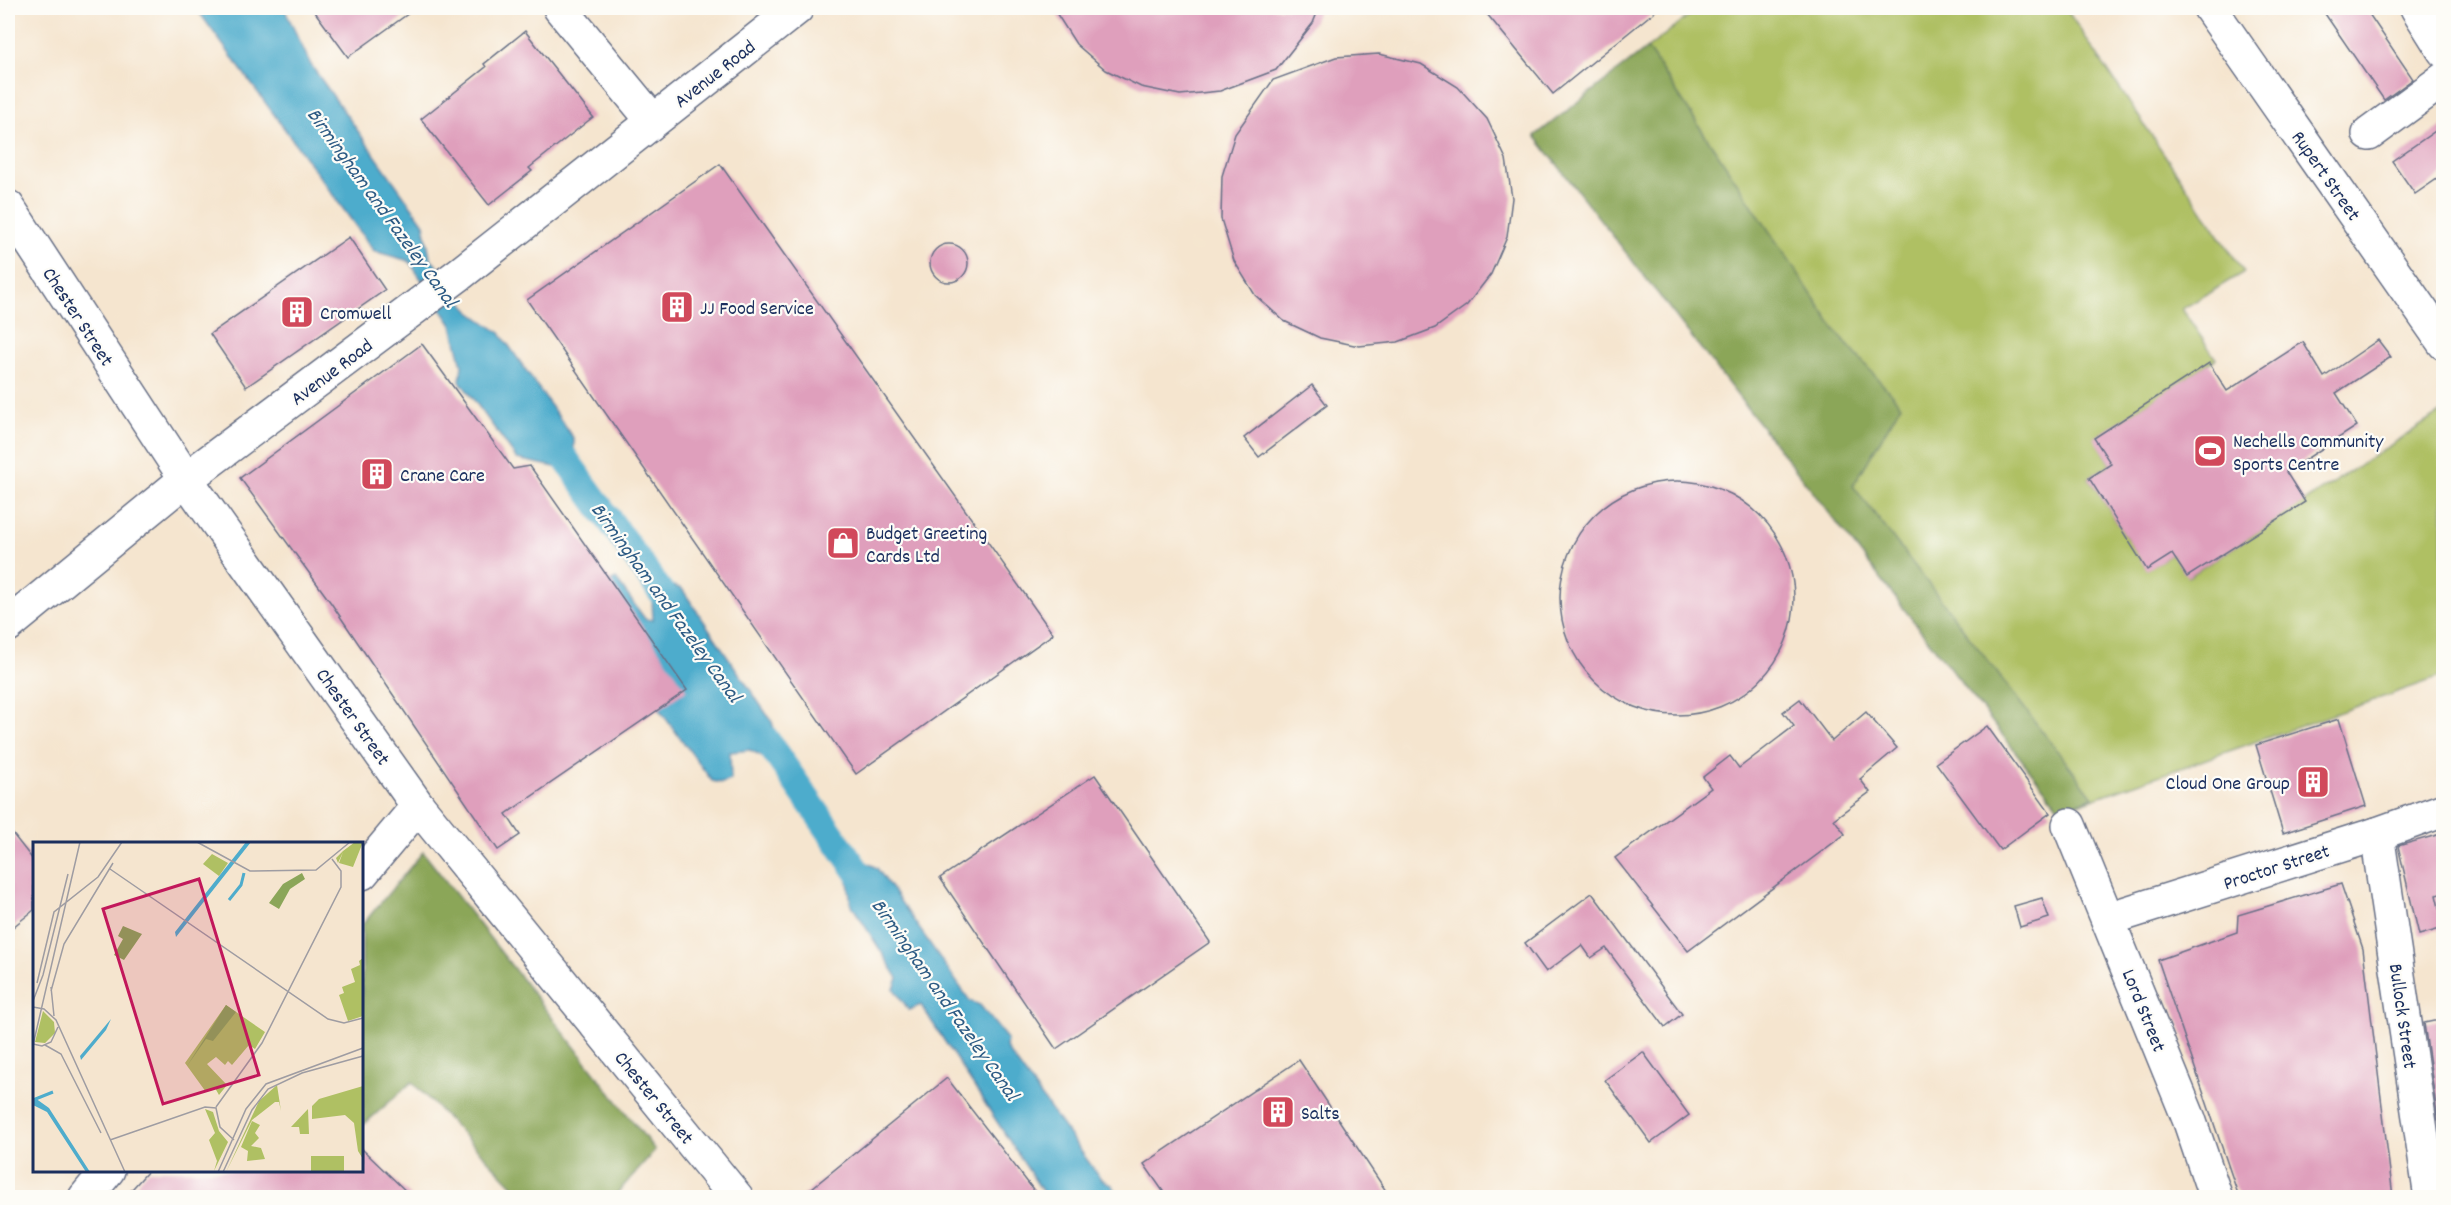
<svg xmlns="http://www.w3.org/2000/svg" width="2451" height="1205" font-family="Dekko,sans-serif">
<rect width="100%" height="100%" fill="#fdfcf7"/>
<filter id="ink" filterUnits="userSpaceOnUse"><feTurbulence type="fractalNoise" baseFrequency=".0167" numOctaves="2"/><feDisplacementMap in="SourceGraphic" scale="12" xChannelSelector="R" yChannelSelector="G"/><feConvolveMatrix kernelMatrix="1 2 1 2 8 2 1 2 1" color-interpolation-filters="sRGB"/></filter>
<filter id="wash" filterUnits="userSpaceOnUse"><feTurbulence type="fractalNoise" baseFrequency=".008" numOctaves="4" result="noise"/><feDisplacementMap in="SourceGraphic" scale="24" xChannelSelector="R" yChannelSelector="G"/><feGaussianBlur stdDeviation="1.35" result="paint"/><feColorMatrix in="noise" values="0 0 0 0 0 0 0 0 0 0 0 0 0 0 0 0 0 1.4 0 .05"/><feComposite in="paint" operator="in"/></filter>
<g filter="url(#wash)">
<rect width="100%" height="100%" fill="#f5e5cf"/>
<!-- green -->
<path fill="#afc063" stroke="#657860" stroke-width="1.5" d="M1699,8h375l-6,4 176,260 -62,37 34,50 -121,79 16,26 -22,14 58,91 25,-15 16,23 255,-166v265l-382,134 -526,-674z"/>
<!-- forest -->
<g fill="#8ba659" stroke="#536a5c" stroke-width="1.5">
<path d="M1647,48l191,286 63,71 -48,81 240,311 -32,13 -526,-674z"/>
<path d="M423,852l232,298 -41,47h-90l-112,-115 -50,44v-201z"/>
</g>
<!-- water -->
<g fill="#4eaccc" stroke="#346e95" stroke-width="1.5">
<path d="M196,8h88l27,57 113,159 6,33 39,54 31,22 74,106v32l-57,-12 -57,-78 2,-16 -10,-40 -43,-64 -35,-10z"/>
<path d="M616,579l29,40 8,1 -2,-41 31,10 90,133 13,45 -35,-17 -20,2 1,28 -9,3 -10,-2 -54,-73 -50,-125z"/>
<path d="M844,851l33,17 93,133 10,4 27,34 -1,9 95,131 11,6 8,12h-74l-125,-192 -12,5 -15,-21 4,-11 -47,-74z"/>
</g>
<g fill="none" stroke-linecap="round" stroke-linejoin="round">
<!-- canal -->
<g stroke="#4eaccc" stroke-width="27">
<path d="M552,440l121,169"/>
<path d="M765,738l99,143"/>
</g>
</g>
<g id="blocks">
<!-- building -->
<g fill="#df9fbc">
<path d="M312,8h104l-68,49z"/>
<path d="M1053,8h266l-6,15 -37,47 -56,21 -40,4 -39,-8 -35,-17 -30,-26z"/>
<path d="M1482,8h177l-106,86z"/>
<path d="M2321,8h44l48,71 -29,21z"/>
<path d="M525,31l68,86 -64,51 3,3 -43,34 -68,-86 65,-52 -2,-3z"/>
<path d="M1379,54l42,10 37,23 29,32 19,40 6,39 -5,39 -16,37 -24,31 -32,23 -37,14 -39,4 -39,-8 -36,-17 -29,-26 -21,-34 -13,-42 1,-43 13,-42 38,-54 63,-23z"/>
<path d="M2444,125v49l-29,20 -23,-33z"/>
<path d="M720,164l333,470 -197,140 -329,-474z"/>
<path d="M349,237l36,53 -139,97 -36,-53z"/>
<circle cx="949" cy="263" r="19"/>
<path d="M2378,340l13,17 -55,36 21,33 -71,46 19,30 -118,75 -15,-23 -25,16 -58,-92 22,-14 -17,-26 115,-75 18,28 76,-49 21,35z"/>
<path d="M422,344l91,125 17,-3 157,224 -181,124 14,21 -22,15 -167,-247 -91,-125z"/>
<path d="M1312,385l15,20 -68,52 -15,-19z"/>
<circle cx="1677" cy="598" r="117"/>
<path d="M1800,699l32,42 34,-29 31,36 -37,31 10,13 -36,27 11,15 -157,117 -73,-93 96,-70 -8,-11 27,-21 9,12 55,-42 -11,-14z"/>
<path d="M2339,719l27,87 -83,27 -27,-88z"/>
<path d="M1987,726l63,87 -50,37 -64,-87z"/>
<path d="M1095,775l115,167 -154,107 -116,-171z"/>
<path d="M8,828l26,33v49l-26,21z"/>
<path d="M2444,833v60l-8,2 8,33 -25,7 -21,-89z"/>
<path d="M2341,884l22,65 30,248h-154l-81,-237 79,-28 1,-17z"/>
<path d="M1592,893l90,121 -17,13 -59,-79 -15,10 -9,-13 -36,27 -21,-29z"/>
<path d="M2042,898l7,20 -29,9 -6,-21z"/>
<path d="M2444,1019v101h-6l-14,-97z"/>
<path d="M1643,1052l46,63 -38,28 -46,-63z"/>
<path d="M1299,1060l91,137h-223l-23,-33z"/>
<path d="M947,1078l92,119h-238z"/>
<path d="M362,1149l50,48h-287l24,-27h213z"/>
</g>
</g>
</g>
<g filter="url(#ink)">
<use href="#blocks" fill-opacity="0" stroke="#676f86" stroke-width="1.5"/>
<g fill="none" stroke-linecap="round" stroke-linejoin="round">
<!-- minor casing -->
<g stroke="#676f86" stroke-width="36">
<g id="minor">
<path d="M560,8l93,113"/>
<path d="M2210,8l234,335"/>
<path d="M2417,8l27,43"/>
<path d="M2369,134l75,-55"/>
<path d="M8,207l178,272 232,327 319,392"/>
<path d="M8,625l178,-146 275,-206 336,-265"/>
<path d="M2069,825l120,294 27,79"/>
<path d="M2377,834l54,364"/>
<path d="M362,873l56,-67"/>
<path d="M2108,919l269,-85 67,-24"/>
<path d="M85,1198l23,-28"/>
</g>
</g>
<!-- minor -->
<use href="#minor" stroke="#fff" stroke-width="33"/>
</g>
</g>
<!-- icons -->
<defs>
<g id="building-square" transform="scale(1.725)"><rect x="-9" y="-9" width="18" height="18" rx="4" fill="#d1495b" stroke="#fdfcf7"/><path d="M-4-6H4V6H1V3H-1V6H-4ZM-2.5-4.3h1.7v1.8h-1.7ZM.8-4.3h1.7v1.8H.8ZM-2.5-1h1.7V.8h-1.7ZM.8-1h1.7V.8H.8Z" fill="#fff"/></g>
<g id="stadium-square" transform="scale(1.725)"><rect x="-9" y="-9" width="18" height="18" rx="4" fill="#d1495b" stroke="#fdfcf7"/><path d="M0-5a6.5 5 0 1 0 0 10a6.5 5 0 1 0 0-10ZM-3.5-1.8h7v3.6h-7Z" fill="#fff"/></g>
<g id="shop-square" transform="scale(1.725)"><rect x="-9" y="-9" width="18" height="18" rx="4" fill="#d1495b" stroke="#fdfcf7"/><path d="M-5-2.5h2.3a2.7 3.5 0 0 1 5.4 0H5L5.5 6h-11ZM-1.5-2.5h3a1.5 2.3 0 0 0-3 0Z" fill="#fff"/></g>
</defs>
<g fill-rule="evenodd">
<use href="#building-square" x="677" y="307"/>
<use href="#building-square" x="297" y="312"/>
<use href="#stadium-square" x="2210" y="451"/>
<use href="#building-square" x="377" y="474"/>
<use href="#shop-square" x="843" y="543"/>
<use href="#building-square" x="2313" y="782"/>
<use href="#building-square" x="1278" y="1112"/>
</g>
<g text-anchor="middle" stroke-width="4.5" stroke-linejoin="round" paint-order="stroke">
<!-- street labels -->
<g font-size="20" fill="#1b2f5e" stroke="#fdfcf7">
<text transform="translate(714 73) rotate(-38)" y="7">Avenue Road</text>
<text transform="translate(2327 175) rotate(55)" y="7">Rupert Street</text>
<text transform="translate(79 316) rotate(57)" y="7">Chester Street</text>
<text transform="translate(331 371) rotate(-37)" y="7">Avenue Road</text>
<text transform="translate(354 716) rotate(55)" y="7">Chester Street</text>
<text transform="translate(2276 866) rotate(-18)" y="7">Proctor Street</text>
<text transform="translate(2145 1010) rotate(68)" y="7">Lord Street</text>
<text transform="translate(2404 1016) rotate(82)" y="7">Bullock Street</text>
<text transform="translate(655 1097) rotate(51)" y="7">Chester Street</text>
</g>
<!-- poi labels -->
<g font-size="20" fill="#1b2f5e" stroke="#fdfcf7" text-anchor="start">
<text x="700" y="314">JJ Food Service</text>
<text x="320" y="319">Cromwell</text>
<text x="2233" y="447">Nechells Community<tspan x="2233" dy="23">Sports Centre</tspan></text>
<text x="400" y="481">Crane Care</text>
<text x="866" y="539">Budget Greeting<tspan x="866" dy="23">Cards Ltd</tspan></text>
<text x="2290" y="789" text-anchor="end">Cloud One Group</text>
<text x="1301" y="1119">Salts</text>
</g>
<!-- water labels -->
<g font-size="21" font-style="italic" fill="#2d5b84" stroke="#fdfcf7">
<text transform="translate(383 207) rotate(54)" y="7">Birmingham and Fazeley Canal</text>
<text transform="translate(667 602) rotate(54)" y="7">Birmingham and Fazeley Canal</text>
<text transform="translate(946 999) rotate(55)" y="7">Birmingham and Fazeley Canal</text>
</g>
</g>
<!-- overview -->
<g transform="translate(33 842)">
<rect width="330" height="330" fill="#f5e5cf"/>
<path d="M330,0l-10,25 -14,-4 4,-11 -5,11 -2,-5 7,-7 12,-9zM179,12l16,9 -9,13 -16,-12zM330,116v58l-15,5 -9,-26 5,-2 -2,-6 13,-5 -4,-13 9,-4 -1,-4zM193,163l39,27 -10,17 -6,-4 -17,20 -4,-4 -3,4 -9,-8 -9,7 20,21 -8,10 -4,-7 -9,4 -21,-29zM10,169l11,11 1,11 -10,10 -10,-1zM244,243l4,26 -2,-9h-4l-23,18 -26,52 33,-71zM330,244v73l-5,-8 -4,-28 -9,-8 -33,4v-13l7,-7zM172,267l8,3 6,19 9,11 -14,29 3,-10 -8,-21 6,-7zM275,267l1,25h-9l-1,-7h-8zM219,279l8,4 -5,8 4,5 -8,8 10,2 4,11 -18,2 1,-10 -7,-4zM278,314h33v16h-33z" fill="#afc063"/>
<path d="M269,31l3,6 -15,10 -11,20 -10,-6 14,-19zM90,84l19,8 -18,26 -10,-5 9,-16 -5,-3zM193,163l10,7 -23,29 -7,-2 -19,27z" fill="#8ba659"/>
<path d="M213,0h5l-75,95 -1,-5zM78,177l-5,11 -25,30 -1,-4zM2,256l14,10 41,64h-4l-39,-60 -14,-7z" fill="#4eaccc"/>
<path fill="none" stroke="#4eaccc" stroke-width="3" d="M196,58l12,-15 3,-12M0,258l20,-8"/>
<path fill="none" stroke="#9e9ca2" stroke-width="1.5" d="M164,0l53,29 66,-1 34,-28M77,27l218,150 16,4 19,-5M4,141l17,-71 44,-35 24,-35M18,145l3,29M18,149l13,-47 49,-81M0,159l10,-26 25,-101M0,165l11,2 12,11 69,152M0,202l9,2 9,-4 7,-15M0,203l47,-203M12,203l16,9 40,79M183,265l46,-64 79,-156v-16l-9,-12M77,298l95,-33 11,1 4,19 14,13M185,330l28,-63 20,-25 97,-36M190,330l29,-62 16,-21 34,-16 61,-17"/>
<path fill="#c2185b" fill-opacity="0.15" stroke="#c2185b" stroke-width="3" d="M166,37l60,196 -96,29 -60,-195z"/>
<rect width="330" height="330" fill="none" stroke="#1b2f5e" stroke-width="3"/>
</g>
<!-- margin -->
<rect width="2451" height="1205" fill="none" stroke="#fdfcf7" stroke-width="30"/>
</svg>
